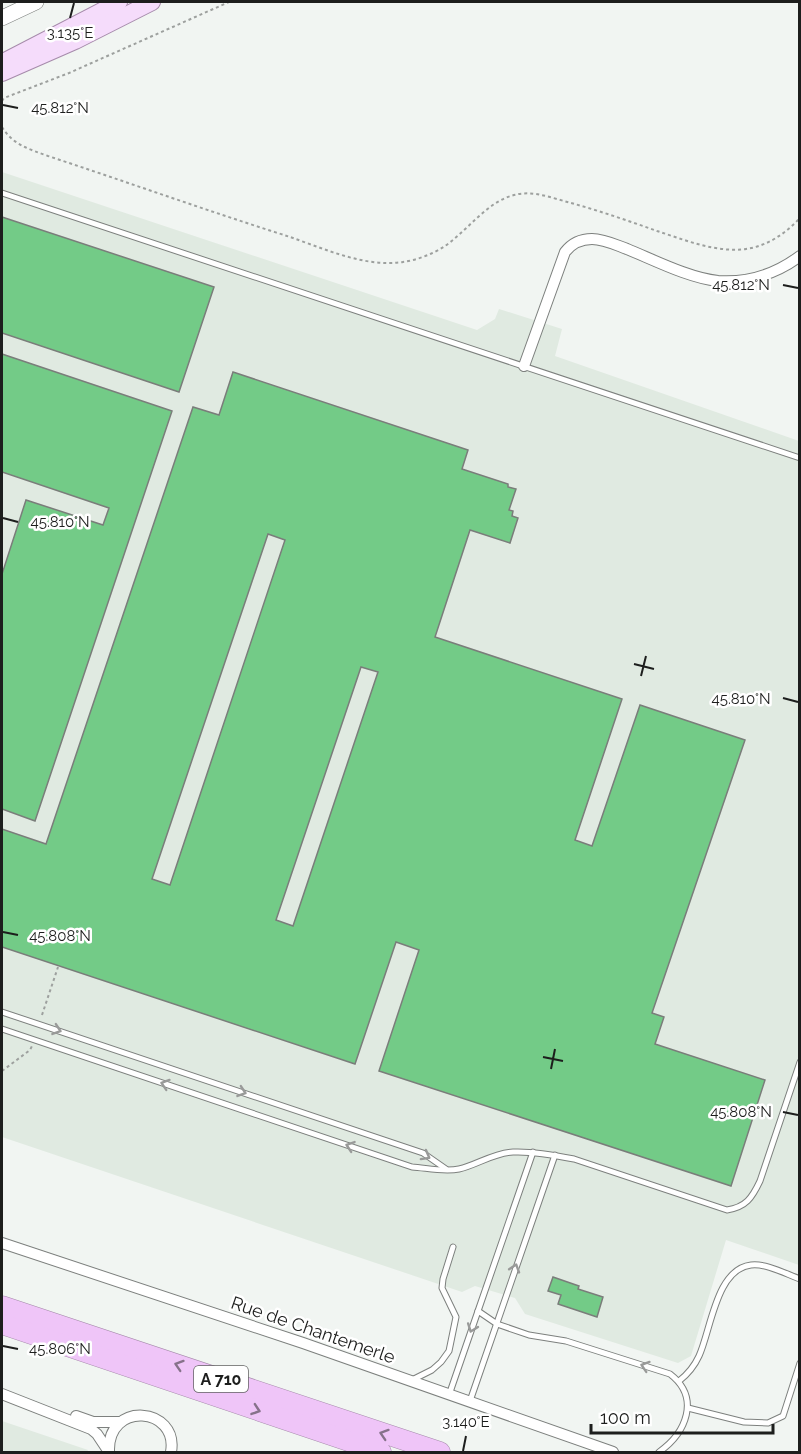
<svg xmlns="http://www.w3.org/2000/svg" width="801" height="1454" font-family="Raleway,sans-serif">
<rect width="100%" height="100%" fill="#f1f5f2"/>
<!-- built -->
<g fill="#e0eae1">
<path d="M2,172l475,158 18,-11 4,-10 63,20 -7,27 244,85v824l-73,-25 -35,116 -13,7 -153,-49 -10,-16 -40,-12 -13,6 -460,-155z"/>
<path d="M2,1421l86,29 -1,2h-85z"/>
</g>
<!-- building -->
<g fill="#73cb87" stroke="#7a7d7a" stroke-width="1.5" fill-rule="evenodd">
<path d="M2,217l212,70 -35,105 -177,-59z"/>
<path d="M2,354l170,57 -137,410 -33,-12v-235l24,-74 77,25 6,-17 -107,-36z"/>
<path d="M233,372l235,78 -6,19 46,15v3l8,2 -7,21 4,1 -1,5 6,2 -8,25 -40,-13 -35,107 187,62 -47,141 17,6 48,-141 105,35 -93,273 12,4 -9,27 110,36 -34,106 -352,-115 40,-121 -23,-8 -41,122 -353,-117v-118l44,15 147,-437 26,8zM268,534l17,6 -115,345 -18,-6zM361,667l17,5 -85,254 -17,-6z"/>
<path d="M553,1277l26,9 -1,3 25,8 -6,20 -39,-13 3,-9 -13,-4z"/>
</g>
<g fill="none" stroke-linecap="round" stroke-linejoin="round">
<!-- lane casing -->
<g stroke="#7d807e" stroke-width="7">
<g id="lane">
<path d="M2,193l798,265"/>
<path d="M2,1012l421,141 23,16"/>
<path d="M2,1029l410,138c15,1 32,5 47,2 18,-4 34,-16 54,-17 20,-1 41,3 61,7l153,51c19,-3 25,-12 33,-29l40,-119"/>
<path d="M478,1311l55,-159"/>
<path d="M412,1380l20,-10 9,-8 8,-11 7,-34 -14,-29 1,-9 10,-32"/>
<path d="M679,1381c9,-7 15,-14 20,-25 12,-26 17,-87 52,-91 15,-2 35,9 49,14"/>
<path d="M449,1395l29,-84 19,13 32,11 37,6 104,33c31,24 16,59 -11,78"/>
<path d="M470,1401l85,-246"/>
<path d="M688,1408l56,14 24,1 15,-7 17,-53"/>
</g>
</g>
<!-- street casing -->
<g stroke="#7d807e" stroke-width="12">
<g id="street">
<path d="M524,366l41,-114c7,-9 15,-13 27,-13 12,0 24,6 35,10 27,11 62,29 91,32 29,2 58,-7 82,-25"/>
<path d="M2,1243l301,100 310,109"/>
<path d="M2,1394l89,35 6,5 12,18"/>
<path d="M76,1416l17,6h27"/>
<path d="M109,1452c-2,-52 70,-45 62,0"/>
</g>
</g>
<!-- secondary casing -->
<g stroke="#7d807e" stroke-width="16">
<path id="secondary" d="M2,18l34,-16"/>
</g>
<!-- primary casing -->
<g stroke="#a68bab" stroke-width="18">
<g id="primary">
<path d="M5,61l114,-59"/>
<path d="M2,73l73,-32 77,-39"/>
</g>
</g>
<!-- highway casing -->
<g stroke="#a68bab" stroke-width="21">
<g id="highway">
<path d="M2,1306l438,146"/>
<path d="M2,1324l379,128"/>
</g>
</g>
<!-- path -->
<g stroke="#9da09e" stroke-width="2" stroke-dasharray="3 3" stroke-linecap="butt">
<path d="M2,101l2,-3 65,-25 160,-71"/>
<path d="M2,127c11,18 27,22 46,29 79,26 157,54 236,79 37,12 79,33 119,27 14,-2 30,-8 42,-16 30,-21 50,-58 91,-52 12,2 24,6 35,9 29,8 58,18 86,28 28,9 59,22 89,18 21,-3 39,-15 54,-31"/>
<path d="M42,1015l16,-48"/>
<path d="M2,1071l28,-21 2,-4"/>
</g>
<!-- lane -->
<use href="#lane" stroke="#fff" stroke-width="5"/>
<!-- street -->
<use href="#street" stroke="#fff" stroke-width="10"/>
<!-- secondary -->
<use href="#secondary" stroke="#fff" stroke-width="15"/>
<!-- primary -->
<use href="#primary" stroke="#f5dcfb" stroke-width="16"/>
<!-- highway -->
<use href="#highway" stroke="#efc5f8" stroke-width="20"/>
</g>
<!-- one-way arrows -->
<defs><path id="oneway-chevron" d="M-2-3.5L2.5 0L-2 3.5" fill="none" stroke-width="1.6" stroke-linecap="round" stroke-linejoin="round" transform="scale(1.5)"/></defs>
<g stroke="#999a99">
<use href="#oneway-chevron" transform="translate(57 1030) rotate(19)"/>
<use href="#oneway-chevron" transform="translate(165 1084) rotate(-162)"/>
<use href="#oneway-chevron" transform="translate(242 1092) rotate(19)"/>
<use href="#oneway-chevron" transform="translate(350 1146) rotate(-161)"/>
<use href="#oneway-chevron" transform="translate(426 1156) rotate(29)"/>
<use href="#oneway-chevron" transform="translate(515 1268) rotate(-72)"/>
<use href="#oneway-chevron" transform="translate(472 1328) rotate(110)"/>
<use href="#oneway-chevron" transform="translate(645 1366) rotate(-162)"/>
</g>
<g stroke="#86728a">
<use href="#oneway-chevron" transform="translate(179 1365) rotate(-162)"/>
<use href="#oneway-chevron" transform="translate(256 1410) rotate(19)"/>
<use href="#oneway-chevron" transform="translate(384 1434) rotate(-162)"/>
</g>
<!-- ticks -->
<path fill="none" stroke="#1d1e1d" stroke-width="2" d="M70,18l4,-15M3,105l15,3M783,285l15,3M3,518l15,4M634,664l20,5M641,676l5,-20M783,698l15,4M3,932l15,3M543,1057l20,4M551,1069l4,-20M783,1112l15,3M3,1346l15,3M463,1451l3,-15"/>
<g text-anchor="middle" stroke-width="5" stroke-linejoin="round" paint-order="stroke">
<!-- shield labels -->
<rect fill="#fff" stroke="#616261" stroke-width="1.5" x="194" y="1366" width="54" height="26" rx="4.5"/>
<g font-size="16" font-weight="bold" fill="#1d1e1d">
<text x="221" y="1385">A 710</text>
</g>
<!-- street labels -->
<g font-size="18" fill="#1d1e1d" stroke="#fff">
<text transform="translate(313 1330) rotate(19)" y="6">Rue de Chantemerle</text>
</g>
</g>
<g font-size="15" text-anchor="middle" fill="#1d1e1d" stroke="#fff" stroke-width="5" stroke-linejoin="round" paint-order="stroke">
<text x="70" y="38">3.135°E</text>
<text x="60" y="113">45.812°N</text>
<text x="741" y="290">45.812°N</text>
<text x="60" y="527">45.810°N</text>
<text x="741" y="704">45.810°N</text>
<text x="60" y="941">45.808°N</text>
<text x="741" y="1117">45.808°N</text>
<text x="60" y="1354">45.806°N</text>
<text x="466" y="1427">3.140°E</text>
</g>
<!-- border -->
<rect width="801" height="1454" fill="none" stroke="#1d1e1d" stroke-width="6"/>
<!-- scale -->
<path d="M591 1424v9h182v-9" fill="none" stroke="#1d1e1d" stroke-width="3"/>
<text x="600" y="1424" font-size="18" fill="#1d1e1d" stroke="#ffffff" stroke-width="4.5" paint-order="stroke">100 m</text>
</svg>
